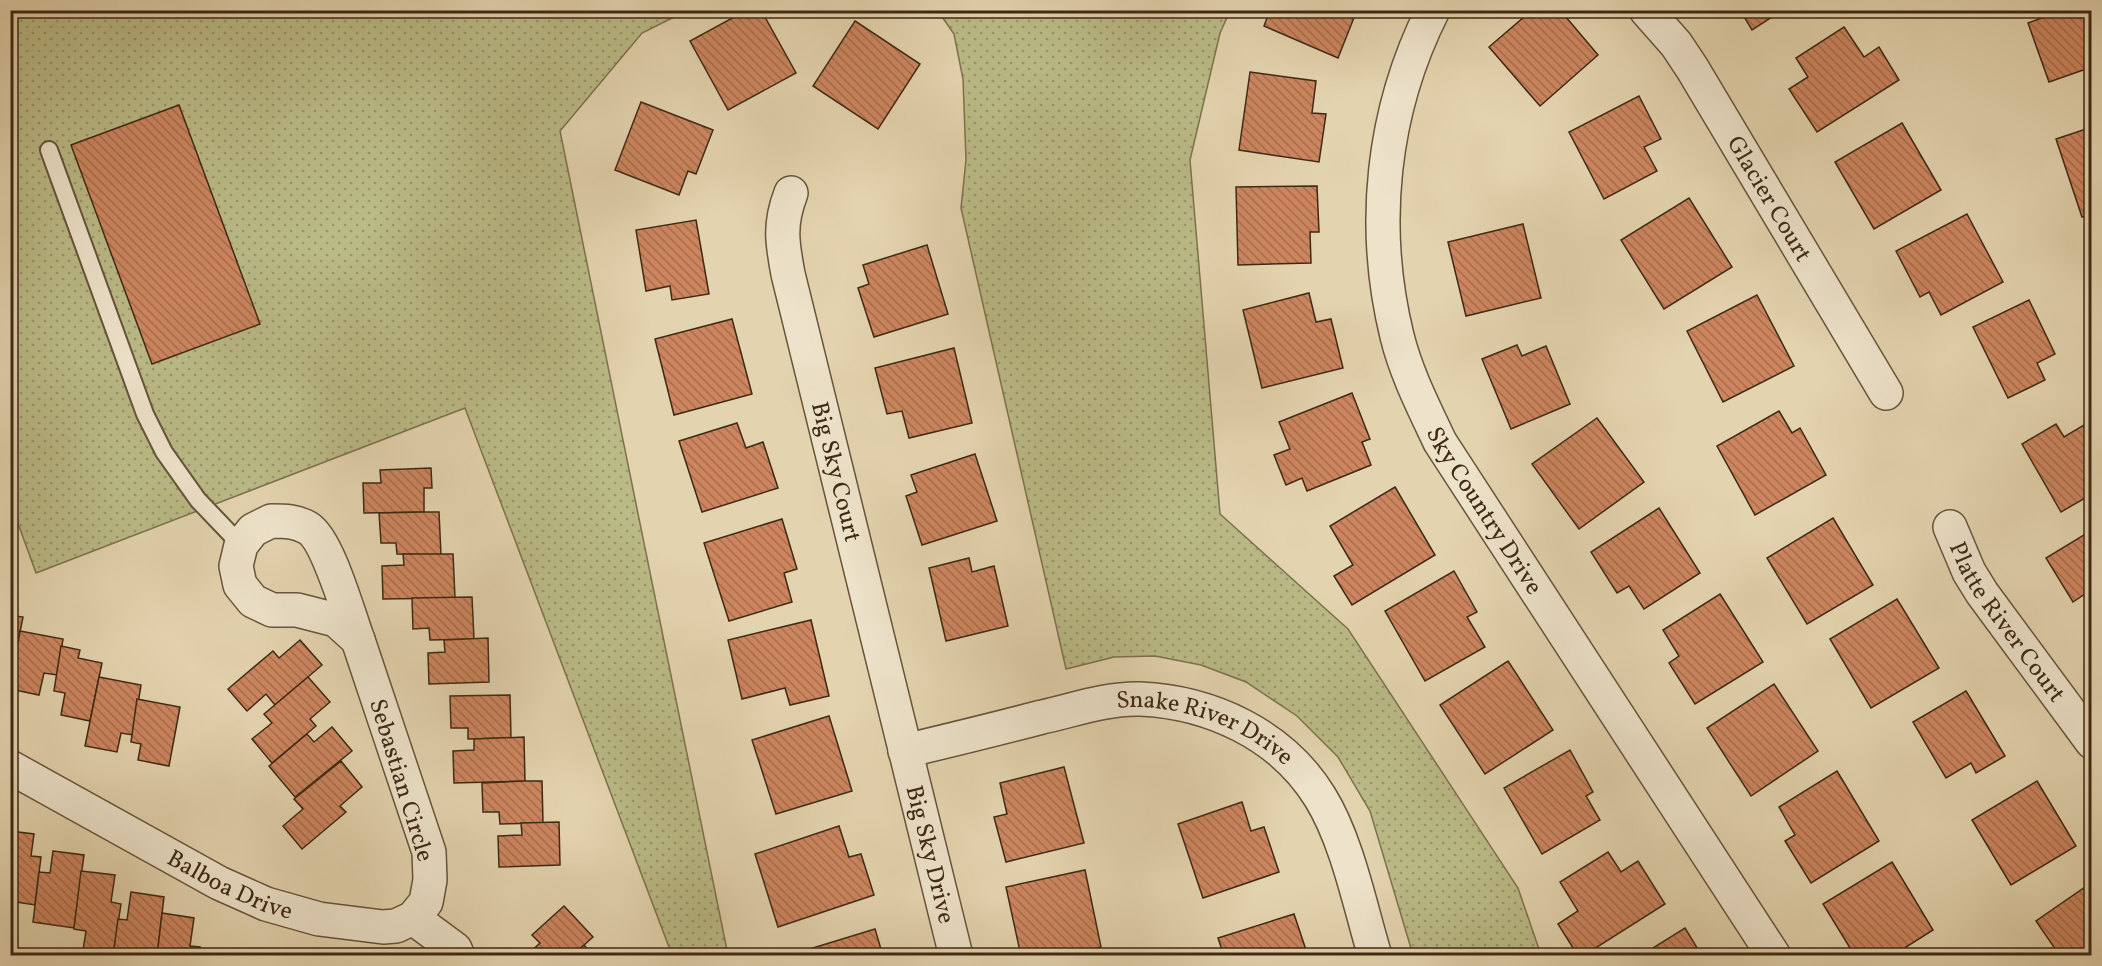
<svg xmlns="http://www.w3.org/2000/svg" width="2102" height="966" font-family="Vollkorn,serif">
<defs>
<pattern id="green-dots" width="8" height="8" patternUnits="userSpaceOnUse" patternTransform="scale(1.5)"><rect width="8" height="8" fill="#baba86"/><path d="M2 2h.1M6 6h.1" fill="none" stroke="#99976c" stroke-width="1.8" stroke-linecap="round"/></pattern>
<pattern id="building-back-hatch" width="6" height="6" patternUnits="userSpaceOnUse" patternTransform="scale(1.5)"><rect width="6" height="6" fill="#cc855f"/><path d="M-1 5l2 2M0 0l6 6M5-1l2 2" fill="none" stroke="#a76d4d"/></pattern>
</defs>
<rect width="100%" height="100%" fill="#e3d3ae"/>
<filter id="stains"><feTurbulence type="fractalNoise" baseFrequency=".00333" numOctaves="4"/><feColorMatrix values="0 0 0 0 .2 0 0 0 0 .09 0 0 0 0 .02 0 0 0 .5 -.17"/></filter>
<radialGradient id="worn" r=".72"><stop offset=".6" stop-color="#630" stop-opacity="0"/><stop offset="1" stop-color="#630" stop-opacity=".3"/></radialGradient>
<!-- green -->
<g fill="url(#green-dots)" stroke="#7c724d" stroke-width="1.5">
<path d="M11,11h675l-44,22 -82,98 168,824h-56l-207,-547 -429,165 -25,-69z"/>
<path d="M938,11h292l-10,22 -30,127 30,354 128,115 170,259 23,67h-128l-43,-144 -32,-54 -41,-41 -51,-34 -45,-17 -46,-9 -41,1 -48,12 -105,-461 5,-48 -3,-81 -9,-45z"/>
</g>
<!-- building -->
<g fill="url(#building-back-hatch)" stroke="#3e2914" stroke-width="1.5">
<path d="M747,10h14l35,63 -68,37 -38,-69z"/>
<path d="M1270,10h87l-19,48 -74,-32z"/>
<path d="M1532,10h28l38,45 -58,51 -51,-59z"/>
<path d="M1740,10h43l-31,20z"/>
<path d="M2048,10h43l1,3v54l-43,15 -21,-59 22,-8z"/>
<path d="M855,21l65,43 -42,65 -65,-43z"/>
<path d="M1844,27l20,30 15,-10 20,33 -82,52 -28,-43 19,-12 -12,-19z"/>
<path d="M1250,72l66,9 -4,32 14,1 -7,48 -80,-12z"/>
<path d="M1639,96l22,43 -17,8 13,24 -53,28 -35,-67z"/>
<path d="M641,102l72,28 -17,44 -8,-3 -9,24 -64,-25z"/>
<path d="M179,105l81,219 -108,40 -81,-219z"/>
<path d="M1902,123l39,67 -67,39 -39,-67z"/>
<path d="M2092,127v87l-10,3 -26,-78z"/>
<path d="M1317,186l2,46h-9l1,31 -73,2 -2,-78z"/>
<path d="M1689,198l43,69 -68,42 -43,-69z"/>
<path d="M1967,214l36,68 -62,33 -12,-23 -9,5 -24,-46z"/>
<path d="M696,220l13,74 -37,6 -2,-14 -24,5 -10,-61z"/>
<path d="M1523,224l18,74 -75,18 -18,-74z"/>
<path d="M927,245l21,69 -74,23 -16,-49 11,-4 -6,-19z"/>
<path d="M1309,293l7,29 15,-3 12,49 -81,20 -19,-78z"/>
<path d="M1757,295l37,71 -71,36 -36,-71z"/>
<path d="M2029,300l26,54 -18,9 8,17 -37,18 -35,-71z"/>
<path d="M732,319l20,75 -78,21 -19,-76z"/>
<path d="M1517,345l5,11 24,-10 24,58 -59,25 -29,-70z"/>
<path d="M954,348l18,75 -63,15 -7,-27 -15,3 -12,-46z"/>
<path d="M1352,393l18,46 -8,3 9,23 -64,26 -5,-13 -16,7 -12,-30 16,-6 -11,-27z"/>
<path d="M1779,411l13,22 8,-5 26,47 -71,40 -38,-69z"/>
<path d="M1597,418l47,64 -65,47 -47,-65z"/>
<path d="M737,423l9,25 17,-6 15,46 -76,24 -23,-71z"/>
<path d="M2056,424l8,13 20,-12 8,14v55l-31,18 -39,-68z"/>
<path d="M975,454l22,67 -75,24 -16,-49 11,-4 -6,-17z"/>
<path d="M431,468l1,20h-8v24l-60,1 -1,-30h18l-1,-13z"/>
<path d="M1395,487l40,68 -83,50 -18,-29 19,-11 -23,-39z"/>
<path d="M1659,508l41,65 -56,36 -15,-23 -12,7 -26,-41z"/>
<path d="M424,512h15l2,43 -44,-1 -1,-11h-15l-2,-30z"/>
<path d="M1833,518l40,67 -66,39 -40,-66z"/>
<path d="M782,519l15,50 -13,4 8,29 -63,19 -25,-78z"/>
<path d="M2092,530v68l-4,-6 -15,10 -27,-44z"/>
<path d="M403,554h50l2,44 -72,1 -1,-33 22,-1z"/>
<path d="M969,558l3,14 22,-6 14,60 -62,15 -17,-73z"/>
<path d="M1454,571l23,41 -10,5 18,30 -60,34 -40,-70z"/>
<path d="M1720,594l43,68 -68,42 -26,-41 10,-7 -16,-26z"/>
<path d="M472,597l2,42 -44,1 -1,-12 -16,1 -1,-31z"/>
<path d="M1897,599l42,69 -68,40 -41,-69z"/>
<path d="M10,615l13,2 -13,65z"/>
<path d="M811,620l18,76 -39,9 -5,-17 -43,11 -14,-59z"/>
<path d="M20,631l43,8 -6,36 -13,-2 -5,22 -29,-6z"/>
<path d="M488,638l1,44 -60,2 -1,-31 17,-1 -1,-12z"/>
<path d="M300,640l22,25 -47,40 -9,-11 -19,17 -19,-22 45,-38 6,7z"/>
<path d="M61,646l19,4 -2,8 24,5 -12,58 -29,-6 4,-22 -11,-2z"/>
<path d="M1508,661l45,69 -68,44 -45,-69z"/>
<path d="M99,677l42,8 -8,50 -12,-2 -4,19 -32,-6z"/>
<path d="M308,677l22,25 -20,17 6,7 -44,37 -20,-24 20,-16 -8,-9z"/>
<path d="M1774,684l44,67 -67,45 -44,-68z"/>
<path d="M1966,691l39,65 -29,17 -5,-10 -25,15 -33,-56z"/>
<path d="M510,695l1,43 -43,1v-11h-17l-1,-32z"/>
<path d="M137,699l43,8 -11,59 -31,-6 3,-16 -10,-2z"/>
<path d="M829,716l23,75 -76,23 -24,-74z"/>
<path d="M332,727l20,24 -57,46 -26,-31 38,-32 7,8z"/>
<path d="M524,737l1,44 -71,2 -1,-32 21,-1v-11z"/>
<path d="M1570,750l23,42 -7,4 14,24 -58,34 -38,-66z"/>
<path d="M341,761l21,26 -22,19 6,6 -44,37 -19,-23 20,-17 -9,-10z"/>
<path d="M1064,767l20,76 -78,19 -12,-45 13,-3 -7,-31z"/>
<path d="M1837,771l42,70 -68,42 -26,-42 10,-6 -16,-28z"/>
<path d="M525,781h17l1,42 -43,1 -1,-12h-16l-1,-29z"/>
<path d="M2037,781l39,65 -65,39 -39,-65z"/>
<path d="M1242,802l9,29 13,-4 15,45 -76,26 -25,-74z"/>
<path d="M559,822l1,43 -61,2 -1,-31 24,-1 -1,-12z"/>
<path d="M839,826l10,31 12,-3 13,41 -96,32 -23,-73z"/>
<path d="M10,831l24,3 -3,22 10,1 -6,48 -25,-4z"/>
<path d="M53,851l31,4 -10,73 -41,-6 6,-50 11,1z"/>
<path d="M1608,852l13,20 17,-11 27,43 -82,52h-5l-20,-32 20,-13 -18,-29z"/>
<path d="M1892,862l41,68 -41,26h-37l-32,-52z"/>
<path d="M1085,870l16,77 -39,9h-41l-15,-69z"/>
<path d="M81,871l34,4 -4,27 10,2 -8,52h-31l4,-25 -12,-2v-1z"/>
<path d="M2091,883l1,73h-32l-24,-35z"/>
<path d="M131,892l33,5 -7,59h-44l5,-37 9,1z"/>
<path d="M564,906l29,31 -21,19h-46l14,-13 -8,-8z"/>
<path d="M162,913l32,5 -4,28 10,1 -1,9h-42z"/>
<path d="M1294,914l14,42h-84l-6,-18z"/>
<path d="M1685,928l17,28h-62z"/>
<path d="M875,929l8,27h-78l-2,-5z"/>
<path d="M584,945l10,11h-22z"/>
</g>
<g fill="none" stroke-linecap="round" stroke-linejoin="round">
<!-- service casing -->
<g stroke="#67543a" stroke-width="20">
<path id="service" d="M49,150l96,264 19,38 34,48 43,45"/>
</g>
<!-- minor casing -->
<g stroke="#67543a" stroke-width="36">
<g id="minor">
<path id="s1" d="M1433,10c-51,101 -63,216 -36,326 9,37 27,72 43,106l334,514"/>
<path id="s2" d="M1646,10l30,34 16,24 194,325"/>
<path id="s3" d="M791,193c-12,31 -9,49 -3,81l168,682"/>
<path d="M271,521c14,0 25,0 37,7 20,12 41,88 50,112l-22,-20 -39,-10h-25l-19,-9 -13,-16 -4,-19 5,-21 12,-15z"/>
<path id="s4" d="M1950,527l19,45 13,21 110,149"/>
<path id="s5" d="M905,751c46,-11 91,-22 137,-34 32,-7 65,-19 98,-18 71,3 142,36 180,98 27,43 40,109 55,159"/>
<path id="s6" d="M10,767l209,116 47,21 53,15 64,8 13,-1 17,-8 13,-16 4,-22 -1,-28 -71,-212"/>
<path d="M413,918l42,31 3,7"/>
</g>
</g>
<!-- service -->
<use href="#service" stroke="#ede2ca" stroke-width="16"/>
<!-- minor -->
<use href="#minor" stroke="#ede2ca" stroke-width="33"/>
</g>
<g text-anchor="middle" stroke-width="4.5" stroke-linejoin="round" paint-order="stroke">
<!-- street labels -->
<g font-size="24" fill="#3e2914" stroke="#ede2ca">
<text dy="8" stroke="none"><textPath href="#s2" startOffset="226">Glacier Court</textPath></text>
<text dy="8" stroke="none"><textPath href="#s3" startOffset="286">Big Sky Court</textPath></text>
<text dy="8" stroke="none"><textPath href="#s1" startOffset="531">Sky Country Drive</textPath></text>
<text dy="8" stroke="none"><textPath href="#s4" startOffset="111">Platte River Court</textPath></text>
<text dy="8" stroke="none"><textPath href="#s5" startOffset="312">Snake River Drive</textPath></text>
<text transform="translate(402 780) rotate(73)" y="8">Sebastian Circle</text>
<text dy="8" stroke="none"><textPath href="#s3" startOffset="680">Big Sky Drive</textPath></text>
<text dy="8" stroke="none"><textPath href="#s6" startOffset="250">Balboa Drive</textPath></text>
</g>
</g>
<!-- margin -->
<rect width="2102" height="966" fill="none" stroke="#e3d3ae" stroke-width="36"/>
<rect x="12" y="12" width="2078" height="942" fill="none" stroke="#3e2914" stroke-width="3"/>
<rect x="18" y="18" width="2066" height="930" fill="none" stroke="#3e2914" stroke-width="1.5"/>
<rect width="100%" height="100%" filter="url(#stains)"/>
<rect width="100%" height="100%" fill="url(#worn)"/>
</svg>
